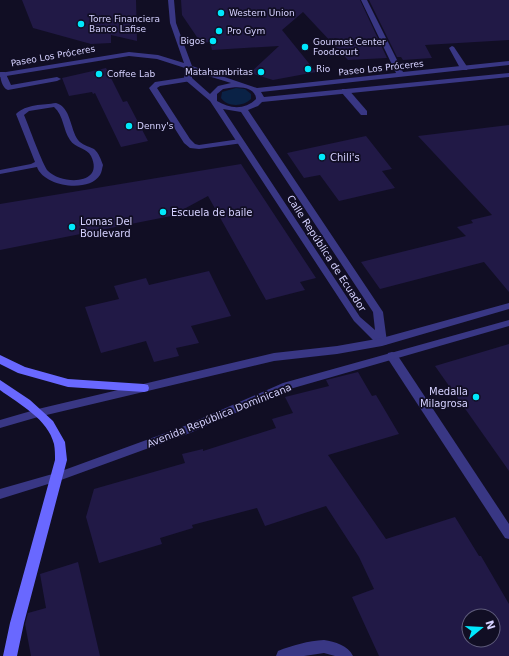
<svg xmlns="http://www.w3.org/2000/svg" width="509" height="656" font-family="'DejaVu Sans',sans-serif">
<rect width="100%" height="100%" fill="#110e24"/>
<!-- water -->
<path fill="#0a2246" d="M236,88l9,1 6,5v5c-8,8 -24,8 -30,-1l1,-6z"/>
<!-- building -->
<g fill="#211946" fill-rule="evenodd">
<path d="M22,0h114l1,41 -26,-6v8l-20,1 -58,-16z"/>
<path d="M181,0h179l27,58 -39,2 -45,-48 -21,18 34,42 -43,8 -23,-7 29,-27 -67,4 -2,-8 -9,1 -19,-28z"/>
<path d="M369,0h140v40l-84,5 7,13 -29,2 -2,-3h-4z"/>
<path d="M106,68l17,34 4,-1 21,40 -27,6 -26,-54 -2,1 -1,-2 -23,4 -7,-18z"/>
<path d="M509,125v167l-25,-30 -104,27 -19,-27 105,-26 -9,-9 16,-4 -2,-3 21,-5 -74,-79z"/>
<path d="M366,136l26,33 -10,2 13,17 -56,13 -19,-26 -16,3 -17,-25z"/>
<path d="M241,164l75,114 -16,4 5,8 -39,10 -58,-104 -37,20 -171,34v-46z"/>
<path d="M209,271l22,45 -40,10 8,17 -23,5 3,8 -25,6 -8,-21 -45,12 -16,-46 34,-8 -5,-13 32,-8 3,7z"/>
<path d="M509,344v127l-74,-105z"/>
<path d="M358,372l14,24 4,-1 23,39 -71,21 58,84 69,-22 24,39h2l28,48v52h-130l-27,-59 22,-8 -15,-32 -33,-51 -61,20 -8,-18 -65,17 1,3 -33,10 2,6 -63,19 -13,-46 8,-28 91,-26 -3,-9 21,-5v2l73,-23 -4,-9 21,-6 -8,-16 44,-11 -3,-6zM469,616h24v24h-24z"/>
<path d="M78,562l22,94h-69l-6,-32 3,-11 18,-5 -6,-34z"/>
</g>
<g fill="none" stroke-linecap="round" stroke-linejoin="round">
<!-- service -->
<g fill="#393784" fill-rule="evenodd">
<path d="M452,46l2,1 14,21 -1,2h-6l-1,-2 -11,-20z"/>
<path d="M0,72h5l6,13 46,-8 4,2 -4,2 -49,9c-6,-2 -8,-12 -8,-18z"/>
<path d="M188,77l4,2 -1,2 -31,5 -3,2 33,51 5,5 4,1 41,-6h3v4l-44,6 -9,-1 -6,-5 -35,-55 6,-6z"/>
<path d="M342,89h6l19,22v4h-6l-19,-22z"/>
<path d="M56,103c15,4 14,26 22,37 4,5 10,6 16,9 5,4 7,11 9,16 -1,3 -1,7 -3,10 -11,18 -56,12 -63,-8l-37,7v-4l31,-6 4,-2 -19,-48c10,-10 27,-9 40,-11zM54,107c10,9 9,23 16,33 5,8 17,8 21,16 14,29 -29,29 -43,15 -5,-5 -20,-47 -24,-56l5,-4z"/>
<path d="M324,640c11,2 24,5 29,16h-18l-11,-3 -20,3h-28l2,-5c15,-6 30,-10 46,-11z"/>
</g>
<!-- minor -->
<g fill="#393784" fill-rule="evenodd">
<path d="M168,0h6l2,23 16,43 65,22 139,-15 -35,-73h6l36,72 106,-11v4l-248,27 3,5 245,-24v4l-247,25 -4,4 -10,4 135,202 4,30 -1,3h-8l-24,-24 -144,-220 -26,-22 1,-11 -28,-9 -28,-3 -129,21v-4l129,-21 29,3 26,8 -14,-40zM192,71l39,12 -13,3 -8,8 -18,-16zM229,88c9,-2 27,-1 27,11 -11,11 -26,10 -39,2v-7l6,-5zM223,109l18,3 132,200 2,18 -15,-13z"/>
<path d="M392,352l4,1 113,171v15l-4,-1 -117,-179 -1,-3 1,-3z"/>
</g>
<!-- tertiary -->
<g fill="#393784" fill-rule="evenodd">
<path d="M509,303v6l-127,37 -45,8 -63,7 -236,56 -38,11v-8l38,-11 236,-56 63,-7 45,-8z"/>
<path d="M509,320v6l-219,63 -100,44 -129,47 -61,19v-10l56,-16 126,-46 101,-44z"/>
</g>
<!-- secondary -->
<g fill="#6968ff" fill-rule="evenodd">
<path d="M0,355l25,12 43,12 76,5 4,1 1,3 -1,3 -4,1 -76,-5 -50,-14 -18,-9z"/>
<path d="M0,380l30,20 23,21 12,21 2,18 -43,163 -7,33h-14l7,-33 45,-163c0,-5 0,-11 -1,-16 -6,-25 -35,-40 -54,-54z"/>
</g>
</g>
<!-- markers -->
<g fill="#00e8fc" stroke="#110e24" stroke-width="1.5">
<circle cx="221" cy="13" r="4"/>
<circle cx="81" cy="24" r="4"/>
<circle cx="219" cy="31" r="4"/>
<circle cx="213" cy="41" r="4"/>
<circle cx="305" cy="47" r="4"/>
<circle cx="308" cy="69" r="4"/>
<circle cx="261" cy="72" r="4"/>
<circle cx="99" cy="74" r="4"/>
<circle cx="129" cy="126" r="4"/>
<circle cx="322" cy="157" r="4"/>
<circle cx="163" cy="212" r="4"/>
<circle cx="72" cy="227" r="4"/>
<circle cx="476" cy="397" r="4"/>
</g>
<g text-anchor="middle" stroke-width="3.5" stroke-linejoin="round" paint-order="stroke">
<!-- far-poi labels -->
<g font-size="9" fill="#d5d1ff" stroke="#110e24" text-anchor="start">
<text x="229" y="16">Western Union</text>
<text x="89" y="22">Torre Financiera<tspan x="89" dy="10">Banco Lafise</tspan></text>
<text x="227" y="34">Pro Gym</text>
<text x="205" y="44" text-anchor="end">Bigos</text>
<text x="313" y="45">Gourmet Center<tspan x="313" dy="10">Foodcourt</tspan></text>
<text x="316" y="72">Rio</text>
<text x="253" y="75" text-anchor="end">Matahambritas</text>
<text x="107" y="77">Coffee Lab</text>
<text x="137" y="129">Denny's</text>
</g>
<!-- far-street labels -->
<g font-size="9" fill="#d5d1ff" stroke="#110e24">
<text transform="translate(53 56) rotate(-10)" y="3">Paseo Los Próceres</text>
<text transform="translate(381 68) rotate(-6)" y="3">Paseo Los Próceres</text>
</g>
<!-- poi labels -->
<g font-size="10" fill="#d5d1ff" stroke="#110e24" text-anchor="start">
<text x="330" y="161">Chili's</text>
<text x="171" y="216">Escuela de baile</text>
<text x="80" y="225">Lomas Del<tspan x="80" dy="12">Boulevard</tspan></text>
<text x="468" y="395" text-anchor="end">Medalla<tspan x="468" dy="12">Milagrosa</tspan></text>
</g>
<!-- street labels -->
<g font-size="10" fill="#d5d1ff" stroke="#110e24">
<text transform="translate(327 253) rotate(57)" y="4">Calle República de Ecuador</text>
<text transform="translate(219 415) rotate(-22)" y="4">Avenida República Dominicana</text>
</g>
</g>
<!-- north arrow -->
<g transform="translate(481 628) rotate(72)"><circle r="19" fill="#110e24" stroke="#5f5c7c"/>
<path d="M0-3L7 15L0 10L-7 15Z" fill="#00e8fc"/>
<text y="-6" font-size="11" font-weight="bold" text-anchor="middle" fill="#d5d1ff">N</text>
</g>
</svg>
